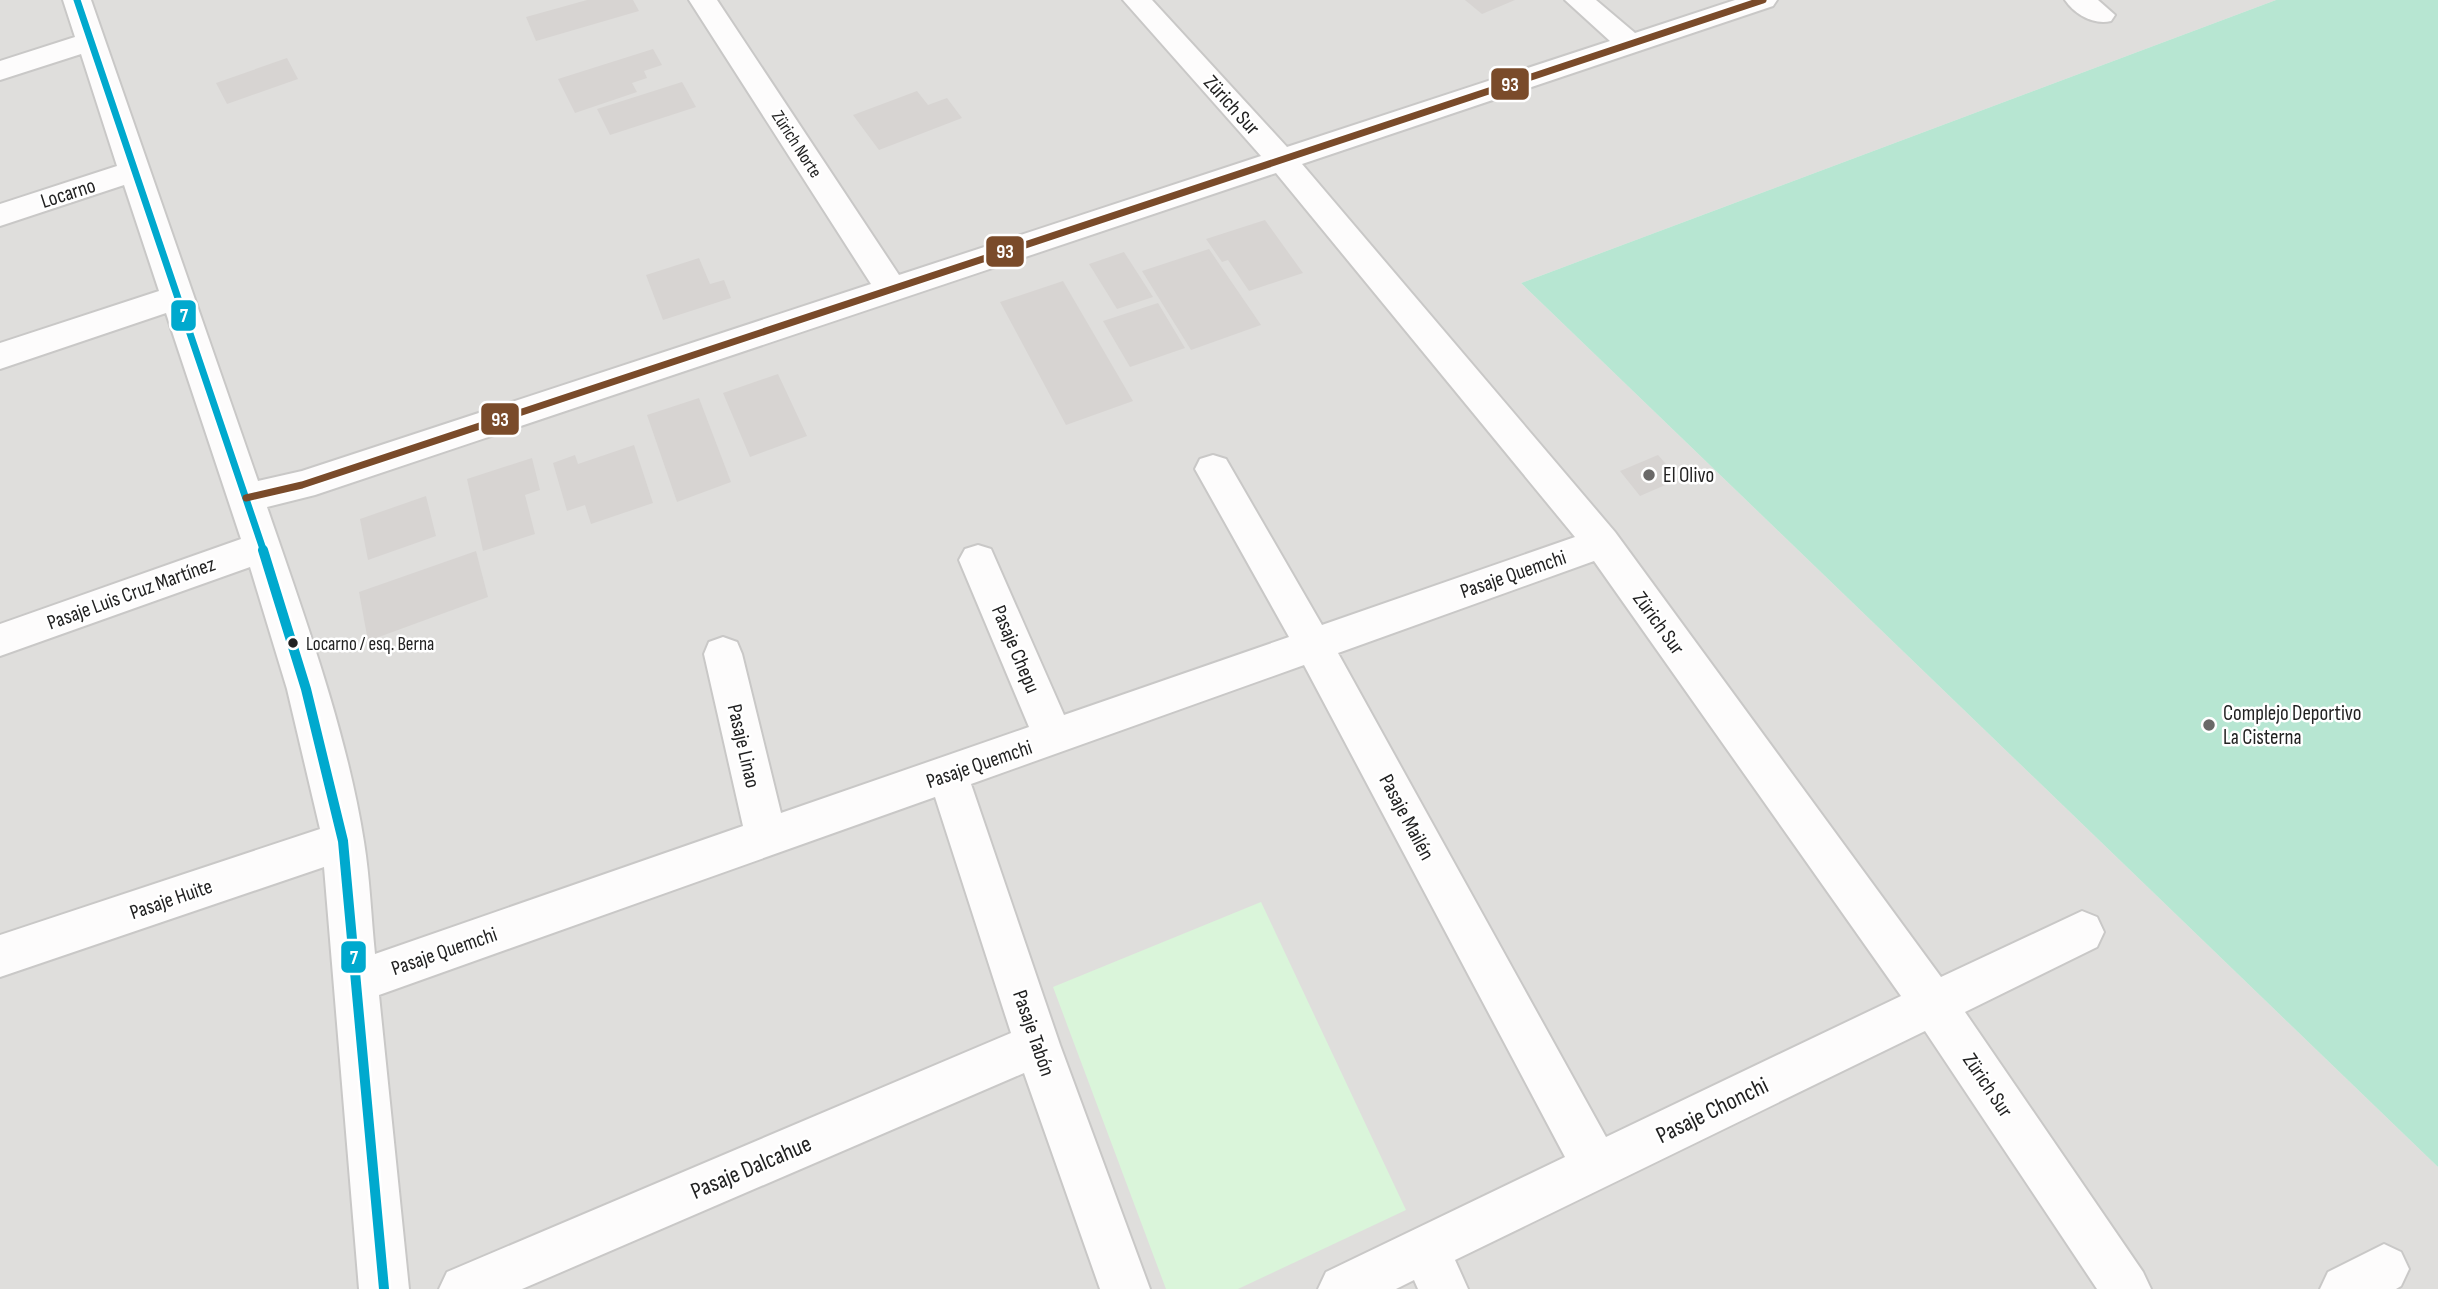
<svg xmlns="http://www.w3.org/2000/svg" width="2438" height="1289" font-family="'Sofia Sans Condensed',sans-serif">
<rect width="100%" height="100%" fill="#f0eeeb"/>
<!-- residential -->
<path fill="#dfdedc" d="M0,0h2276l-755,283 917,884v122h-2438z"/>
<!-- park -->
<path fill="#daf5da" d="M1261,902l145,308 -168,79h-72l-113,-302z"/>
<!-- pitch -->
<path fill="#b7e6d2" d="M2276,0h162v1167l-917,-884z"/>
<!-- building -->
<g fill="#d7d4d2">
<path d="M587,0h46l6,11 -103,30 -10,-24z"/>
<path d="M1465,0h50l-33,14z"/>
<path d="M653,49l9,16 -18,6 3,7 -15,5 5,9 -62,21 -17,-34z"/>
<path d="M287,58l11,21 -71,25 -11,-21z"/>
<path d="M682,82l14,25 -86,28 -13,-26z"/>
<path d="M917,91l11,14 19,-7 15,20 -83,32 -26,-35z"/>
<path d="M1265,220l38,53 -54,18 -21,-31 -6,2 -16,-23z"/>
<path d="M1209,249l52,76 -70,25 -49,-79z"/>
<path d="M1124,252l29,45 -36,12 -28,-45z"/>
<path d="M699,258l11,26 14,-4 7,18 -68,22 -17,-45z"/>
<path d="M1063,281l70,120 -67,24 -66,-123z"/>
<path d="M1158,303l27,45 -55,19 -27,-46z"/>
<path d="M778,374l29,62 -57,21 -27,-64z"/>
<path d="M699,398l32,84 -54,20 -30,-87z"/>
<path d="M634,445l19,58 -62,21 -6,-19 -18,6 -14,-48 22,-8 3,9z"/>
<path d="M1658,455l21,24 -39,17 -20,-25z"/>
<path d="M532,458l8,32 -15,5 10,39 -52,17 -16,-72z"/>
<path d="M426,496l10,40 -68,24 -8,-41z"/>
<path d="M476,551l12,46 -120,44 -9,-49z"/>
</g>
<g fill="none" stroke-linecap="round" stroke-linejoin="round">
<!-- minor casing -->
<g stroke="#c9c8c7" stroke-width="4">
<g id="minor">
<path d="M63,0h28l167,481 44,-10 569,-187 -182,-284h28l182,275 362,-119 -138,-156h29l135,147 323,-106 -45,-41h31l39,33 100,-33h42l-4,6 -471,158 313,368 326,445 141,-66 15,6 7,15 -7,15 -132,65 178,260 8,17h-54l-172,-258 -470,229 13,29h-50l-4,-9 -18,9h-78l8,-17 239,-115 -261,-492 -333,119 89,261 90,244h-50l-76,-216 -502,216h-83l8,-17 564,-239 -76,-236 -556,198 30,294h-50l-35,-422 -324,110v-42l320,-106 -33,-140 -37,-122 -250,89v-32l241,-85 -75,-226 -166,56v-26l159,-52 -35,-106 -124,41v-22l117,-38 -36,-112 -81,26v-19l75,-24zM1276,173l299,364 -253,88 -96,-166 -13,-4 -13,4 -5,10 94,168 -225,78 -73,-166 -13,-4 -13,4 -6,11 70,167 -248,86 -39,-159 -5,-12 -14,-5 -14,5 -5,12 39,172 -368,128c-4,-38 -5,-75 -11,-112 -17,-110 -61,-230 -97,-335l48,-12zM1594,561l307,435 -295,141 -268,-484z"/>
<path d="M2065,0h33l17,15 -4,6c-17,4 -36,-6 -46,-21z"/>
<path d="M2384,1244l17,8 8,17 -8,17 -5,3h-76l8,-17z"/>
</g>
</g>
<!-- minor -->
<use href="#minor" fill="#fdfcfc" fill-rule="evenodd"/>
<!-- bus-1-far1 casing -->
<g stroke="#fff" stroke-width="11">
<path id="bus-1-far1" d="M77,0l187,552"/>
</g>
<!-- bus-1 casing -->
<g stroke="#fff" stroke-width="15">
<path id="bus-1" d="M263,550l43,139 37,152 41,448"/>
</g>
<!-- bus-2 casing -->
<g stroke="#fff" stroke-width="11">
<path id="bus-2" d="M246,498l56,-13 1461,-485"/>
</g>
<!-- bus-1-far1 -->
<use href="#bus-1-far1" stroke="#00a9ce" stroke-width="7"/>
<!-- bus-1 -->
<use href="#bus-1" stroke="#00a9ce" stroke-width="10"/>
<!-- bus-2 -->
<use href="#bus-2" stroke="#7a4b2a" stroke-width="7"/>
</g>
<!-- markers -->
<g fill="#6a6968" stroke="#fff" stroke-width="2.5">
<circle cx="1649" cy="475" r="7"/>
<circle cx="2209" cy="725" r="7"/>
</g>
<circle fill="#222" stroke="#fff" stroke-width="2.5" cx="293" cy="643" r="6"/>
<g text-anchor="middle" stroke-width="5" stroke-linejoin="round" paint-order="stroke">
<!-- far-street labels -->
<g font-size="18" fill="#222" stroke="#fff">
<text transform="translate(797 144) rotate(57)" y="6">Zürich Norte</text>
</g>
<!-- bus labels -->
<g font-size="19" fill="#222" stroke="#fff" text-anchor="start">
<text x="306" y="650">Locarno / esq. Berna</text>
</g>
<!-- street labels -->
<g font-size="21" fill="#222" stroke="#fff">
<text transform="translate(1232 105) rotate(48)" y="7">Zürich Sur</text>
<text transform="translate(68 193) rotate(-18)" y="7">Locarno</text>
<text transform="translate(1513 574) rotate(-19)" y="7">Pasaje Quemchi</text>
<text transform="translate(131 593) rotate(-20)" y="7">Pasaje Luis Cruz Martínez</text>
<text transform="translate(1659 623) rotate(54)" y="7">Zürich Sur</text>
<text transform="translate(1016 649) rotate(67)" y="7">Pasaje Chepu</text>
<text transform="translate(744 746) rotate(77)" y="7">Pasaje Linao</text>
<text transform="translate(979 764) rotate(-19)" y="7">Pasaje Quemchi</text>
<text transform="translate(1407 817) rotate(62)" y="7">Pasaje Mailén</text>
<text transform="translate(171 899) rotate(-19)" y="7">Pasaje Huite</text>
<text transform="translate(444 951) rotate(-19)" y="7">Pasaje Quemchi</text>
<text transform="translate(1034 1033) rotate(71)" y="7">Pasaje Tabón</text>
<text transform="translate(1988 1085) rotate(56)" y="7">Zürich Sur</text>
</g>
<!-- poi labels -->
<g font-size="21" fill="#222" stroke="#fff" text-anchor="start">
<text x="1663" y="482">El Olivo</text>
<text x="2223" y="720">Complejo Deportivo<tspan x="2223" dy="24">La Cisterna</tspan></text>
</g>
<!-- near-street labels -->
<g font-size="24" fill="#222" stroke="#fff">
<text transform="translate(1712 1110) rotate(-26)" y="8">Pasaje Chonchi</text>
<text transform="translate(751 1167) rotate(-23)" y="8">Pasaje Dalcahue</text>
</g>
</g>
<g stroke="#fff" stroke-width="2.5">
<rect x="1490" y="67" width="40" height="34" rx="7" fill="#7a4b2a"/>
<rect x="985" y="235" width="40" height="33" rx="7" fill="#7a4b2a"/>
<rect x="170" y="299" width="27" height="33" rx="7" fill="#00a9ce"/>
<rect x="480" y="402" width="40" height="34" rx="7" fill="#7a4b2a"/>
<rect x="340" y="940" width="27" height="34" rx="7" fill="#00a9ce"/>
</g>
<g font-size="19" text-anchor="middle" font-weight="bold" fill="#fff">
<text x="1510" y="91">93</text>
<text x="1005" y="258">93</text>
<text x="184" y="322">7</text>
<text x="500" y="426">93</text>
<text x="354" y="964">7</text>
</g>
</svg>
